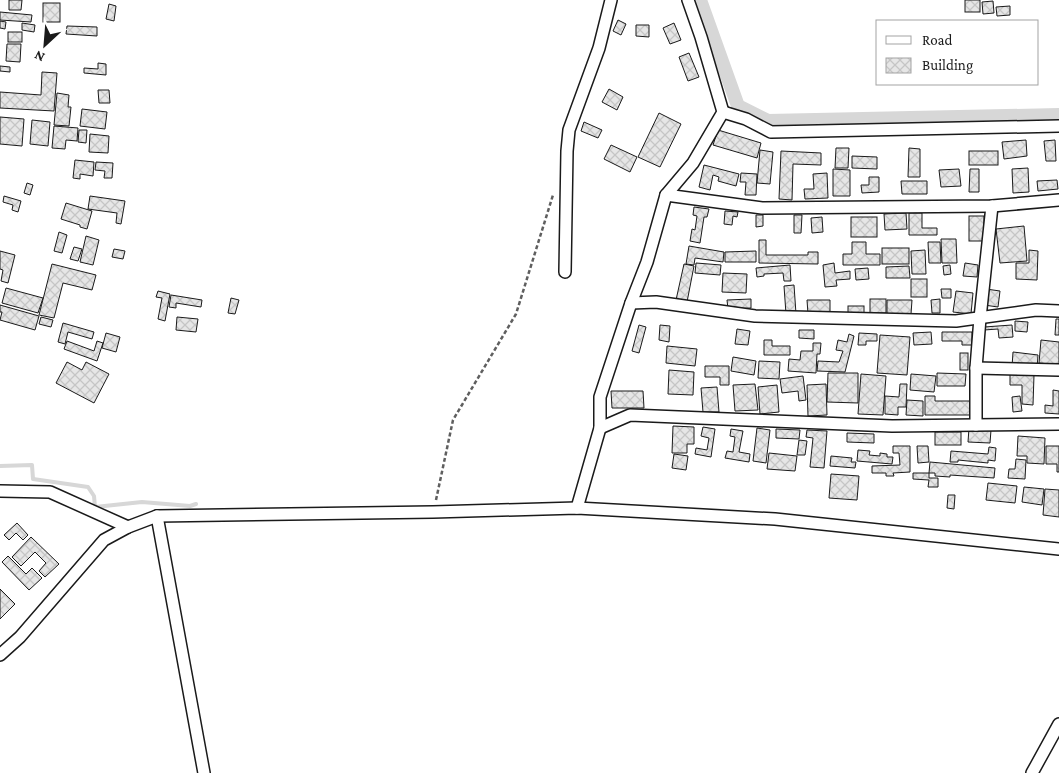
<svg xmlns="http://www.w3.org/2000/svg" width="1059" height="773" font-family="'Crimson Pro',serif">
<defs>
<pattern id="building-cross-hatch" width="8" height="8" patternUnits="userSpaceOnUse" patternTransform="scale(1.25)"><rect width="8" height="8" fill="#e6e6e6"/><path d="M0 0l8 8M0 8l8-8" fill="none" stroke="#c5c5c5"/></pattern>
</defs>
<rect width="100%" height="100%" fill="#fff"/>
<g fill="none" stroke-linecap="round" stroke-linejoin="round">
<!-- stream -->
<path stroke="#d7d7d7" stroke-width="4" d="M0,466l32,-1 1,14 55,8 6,9 1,11 47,-5 48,4 6,-2"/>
<!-- canal -->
<path stroke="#d7d7d7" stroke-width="14" d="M700,0l38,106 30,15 291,-6"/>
</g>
<!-- building -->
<g fill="url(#building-cross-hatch)" stroke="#1a1a1a">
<path d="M9,0h13l-1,10h-12z"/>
<rect x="965" y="0" width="15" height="12"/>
<path d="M993,1l1,12 -11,1 -1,-12z"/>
<rect x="43" y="3" width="17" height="19"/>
<path d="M109,4l7,2 -2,15 -8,-2z"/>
<path d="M1010,6v9l-13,1 -1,-9z"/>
<path d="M0,12l32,3 -1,7 -31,-2z"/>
<path d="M618,20l8,4 -5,11 -8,-4z"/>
<path d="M0,21l6,1 -1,7 -5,-1z"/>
<path d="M22,23l13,2 -1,7 -12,-2z"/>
<path d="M674,23l7,17 -11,4 -7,-16z"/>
<path d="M636,25h13v12l-13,-1z"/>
<path d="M67,26l30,1v9l-31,-2z"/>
<rect x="8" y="32" width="14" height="10"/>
<path d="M7,44h14l-1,18 -14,-1z"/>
<path d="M689,53l10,24 -11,4 -9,-24z"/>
<path d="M98,63l8,1v11l-22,-2v-5l14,1z"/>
<path d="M0,66l10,1v5l-10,-1z"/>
<path d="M42,72l15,1 -3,38 -54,-3v-16l41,3z"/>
<path d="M609,89l14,8 -6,13 -15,-8z"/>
<path d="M98,90h11l1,13h-11z"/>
<path d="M57,93l12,2 -1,12h3l-2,19 -15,-1z"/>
<path d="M82,109l25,3 -2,17 -25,-3z"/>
<path d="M659,113l22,11 -21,43 -22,-10z"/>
<path d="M0,117l24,2 -2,27 -22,-2z"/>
<path d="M32,120l18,2 -2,24 -18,-2z"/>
<path d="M584,122l18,8 -4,8 -17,-7z"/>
<path d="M54,126l24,2 -1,13 -11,-1 -1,9 -13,-1z"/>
<path d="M79,130h8l-1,13 -8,-1z"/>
<path d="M718,130l43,13 -4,15 -44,-13z"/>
<path d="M90,134l19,2 -1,17 -19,-1z"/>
<path d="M1026,140l1,16 -23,3 -2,-17z"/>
<path d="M1055,140l1,21h-10l-2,-20z"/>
<path d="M611,145l26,12 -7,15 -26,-13z"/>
<path d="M836,148h13l-1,20h-13z"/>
<path d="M909,148l11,1v28h-12z"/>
<path d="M760,150l13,2 -3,32 -13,-1z"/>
<path d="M781,151l40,2v12l-28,-1 -1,36 -13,-1z"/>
<rect x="969" y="151" width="29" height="14"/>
<path d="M852,156l25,1v12l-25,-1z"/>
<path d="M75,160l19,2 -1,14 -13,-2v5l-7,-1z"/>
<path d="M96,162l17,1 -1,15h-8l1,-7 -10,-1z"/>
<path d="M704,165l35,9 -3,12 -18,-5 1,-4 -6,-2 -3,15 -11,-3z"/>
<path d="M1028,168l1,24 -16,1 -1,-24z"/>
<path d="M833,169l17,1v26h-17z"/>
<path d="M959,169l2,17 -20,1 -2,-17z"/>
<path d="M970,169h9v23h-10z"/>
<path d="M741,173l16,1 -1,21h-11l1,-13h-6z"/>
<path d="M827,173l1,25 -23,1 -1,-10h10l-1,-15z"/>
<path d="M869,177h10v15l-17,1 -1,-8h8z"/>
<path d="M1057,180l1,9 -20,2 -1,-10z"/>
<path d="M901,181h26v13h-25z"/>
<path d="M27,183l6,2 -3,10 -6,-2z"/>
<path d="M4,196l17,5 -3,11 -6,-2 1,-5 -10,-3z"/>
<path d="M90,196l35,5 -4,23 -5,-1 1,-10 -29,-4z"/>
<path d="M66,203l26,8 -5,18 -7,-2v-2l-19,-6z"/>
<path d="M694,207l15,2 -2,8h-3l-4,26 -10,-2 2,-12 3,1 2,-14 -4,-1z"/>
<path d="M725,211l13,1 -1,5 -4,-1 -1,9 -8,-1z"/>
<path d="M906,213l1,16 -22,1 -1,-16z"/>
<path d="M909,213h13v15h15v7h-28z"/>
<path d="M756,215h7v11l-7,1z"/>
<path d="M794,215h8l-1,18h-7z"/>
<rect x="969" y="216" width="15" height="25"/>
<path d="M822,217l1,15 -11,1 -1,-15z"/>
<rect x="851" y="217" width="26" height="20"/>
<path d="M1024,226l3,35 -27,2 -4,-34z"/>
<path d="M59,232l8,3 -5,18 -8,-2z"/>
<path d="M86,236l13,4 -6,25 -13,-3z"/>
<path d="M941,239h15l1,24h-15z"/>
<path d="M759,240h7v15h42v-3h10v12l-59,-1z"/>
<path d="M852,242h14v12h14v11h-37v-11h9z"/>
<path d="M928,242h12l1,21h-12z"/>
<path d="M689,246l35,6 -1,10 -28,-4 -1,7 -8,-1z"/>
<path d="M74,247l8,2 -4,12 -8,-2z"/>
<rect x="882" y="248" width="27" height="16"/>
<path d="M114,249l11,2 -2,8 -11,-2z"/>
<path d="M925,250l1,24h-14l-1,-23z"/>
<path d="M1029,250l9,1 -1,29 -21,-1v-16h13z"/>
<path d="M0,251l15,4 -7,28 -7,-2 2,-11 -3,-1z"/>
<path d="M756,251v11h-31v-10z"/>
<path d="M696,263l25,2 -1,10 -25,-2z"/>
<path d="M834,263l1,10 15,-2v8l-14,1 1,6 -12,1 -2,-22z"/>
<path d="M965,263l13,2 -1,12 -14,-1z"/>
<path d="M52,264l44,11 -4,15 -29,-7 -9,35 -15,-3z"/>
<path d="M684,264l10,2 -7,36 -11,-2z"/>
<path d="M790,265l1,16h-7l-1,-8 -19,1v2l-7,1 -1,-9z"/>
<path d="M950,265l1,9 -7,1 -1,-9z"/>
<path d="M909,266l1,12h-24v-11z"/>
<path d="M868,268l1,11 -13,1 -1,-11z"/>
<path d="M723,273l24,1 -1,19 -24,-1z"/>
<rect x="911" y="279" width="16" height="18"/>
<path d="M794,285l2,29h-10l-2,-28z"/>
<path d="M6,288l37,10 -5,15 -36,-10z"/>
<path d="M941,289h10v9h-9z"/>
<path d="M986,289l14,2 -2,16 -14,-2z"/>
<path d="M158,291l12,3 -5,27 -7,-2 4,-21 -6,-1z"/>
<path d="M956,291l17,2 -2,21 -18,-2z"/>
<path d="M171,295l31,5 -1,7 -25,-4v5l-7,-1z"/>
<path d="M231,298l8,2 -4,14 -7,-1z"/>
<path d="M751,299v9l-23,1 -1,-9z"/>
<rect x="870" y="299" width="16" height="14"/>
<path d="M940,299v14h-8l-1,-13z"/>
<path d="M807,300h23v14h-22z"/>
<path d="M887,300h25l-1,14h-24z"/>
<path d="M0,305l39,11 -4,14 -35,-10 2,-8h-2z"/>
<rect x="848" y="306" width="16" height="9"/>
<path d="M41,317l12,3 -2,7 -12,-3z"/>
<path d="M177,317l21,2 -2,13 -20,-2z"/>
<path d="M1056,319h3v16h-4z"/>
<path d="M1015,321l13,1 -1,10 -12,-1z"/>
<path d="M63,323l31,9 -2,7 -24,-7 -3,12 -7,-2z"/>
<path d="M639,325l7,2 -7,26 -7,-2z"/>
<path d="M660,325l10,1 -1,16 -10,-2z"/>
<path d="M1012,325l1,12 -14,1 -1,-9 -14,1v-3z"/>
<path d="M737,329l13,2 -2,14 -13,-1z"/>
<path d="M799,330h15v9l-15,-1z"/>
<path d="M931,332l1,12 -18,1 -1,-12z"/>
<path d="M942,332h30v13h-10v-4h-20z"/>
<path d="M106,333l14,4 -4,15 -14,-4z"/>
<path d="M859,333l18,1v7h-11v4h-8z"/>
<path d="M849,334l5,2 -9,36 -28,-1 1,-10 21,1 4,-11 -7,-1 2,-10 9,2z"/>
<path d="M880,335l30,2 -3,38 -30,-2z"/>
<path d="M764,340h8v6h18v9h-26z"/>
<path d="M1041,340l18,2v23l-20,-2z"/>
<path d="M67,341l27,10 3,-10 6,2 -6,18 -33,-12z"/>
<path d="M813,343h8l-1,11h-3l-1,19 -28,-2 1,-12 11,1 1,-9h12z"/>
<path d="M667,346l30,3 -2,17 -29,-3z"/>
<path d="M1013,352l25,3 -1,14 -25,-2z"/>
<rect x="960" y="353" width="8" height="17"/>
<path d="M733,357l23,4 -2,14 -23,-4z"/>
<path d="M759,361l21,1 -1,17 -21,-1z"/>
<path d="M67,362l15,8 4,-8 23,12 -15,29 -38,-20z"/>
<path d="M705,366h24v19h-9v-8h-15z"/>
<path d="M669,370l25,2 -1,23 -25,-1z"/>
<path d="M828,373h30v30l-31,-1z"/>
<path d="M937,373l29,1 -1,12h-28z"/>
<path d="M861,374l25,2 -3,39 -25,-1z"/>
<path d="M911,374l25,2 -2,16 -24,-2z"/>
<path d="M1010,374l24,1 -1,30 -11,-1v-19h-12z"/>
<path d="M803,376l3,24 -7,1 -1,-10 -16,2 -2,-14z"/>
<path d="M755,384l3,26 -23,1 -2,-26z"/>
<path d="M826,384l1,31 -19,1 -1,-31z"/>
<path d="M900,384h7l-1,23h-8v8l-13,-1v-18l14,1z"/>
<path d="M777,385l2,27 -19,2 -2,-27z"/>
<path d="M717,387l2,25h-16l-2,-24z"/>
<path d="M1053,390l6,1v23l-14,-1v-8l8,1z"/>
<path d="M611,391h32l1,17h-32z"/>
<path d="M925,396h10v5h35v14h-45z"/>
<path d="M1020,396l2,15 -9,1 -1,-15z"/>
<path d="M907,400l16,1v15l-17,-1z"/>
<path d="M673,426l21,1v17h-7v9h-15z"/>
<path d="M703,427l12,2 -4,28 -16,-3 1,-6 11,2 2,-12 -8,-2z"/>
<path d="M757,428l13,2 -4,33 -13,-2z"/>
<path d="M969,428l22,2 -1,13 -22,-1z"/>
<path d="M731,429l12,2 -4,21 11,2 -1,8 -24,-4 2,-7 6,1 2,-15 -5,-1z"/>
<path d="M776,429l24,1 -1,9 -23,-1z"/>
<path d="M807,430l20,1 -3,37 -14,-1 3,-29 -7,-1z"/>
<rect x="935" y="432" width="26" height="13"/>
<path d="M847,433l27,1v9l-27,-1z"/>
<path d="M1018,436l27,2 -1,26 -17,-1v-7h-10z"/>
<path d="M799,440l8,1 -2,14h-8z"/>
<path d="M893,446h17v26l-17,1 1,3h-8v-3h-14v-7l28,-1 -1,-12h-6z"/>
<path d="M917,446h11l1,16 -11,1z"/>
<path d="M1046,446h13v26h-2v-8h-11z"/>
<path d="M989,447l7,1 -1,13 -7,-1v3l-30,-3v2h-8l1,-11 37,3z"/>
<path d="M858,450l12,1 -1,4 11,1v-3l7,1v3h6l-1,7 -35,-3z"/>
<path d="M769,453l28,3 -2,15 -28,-2z"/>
<path d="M674,454l14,2 -2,14 -14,-2z"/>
<path d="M831,456l21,2 -1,4h5l-1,6 -25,-2z"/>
<path d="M1016,459l10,1 -1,19 -17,-1 1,-9h6z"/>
<path d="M930,462l65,6 -1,10 -44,-3v2l-15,-1v-3h-6z"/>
<path d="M913,473h16v5h9v9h-10l1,-7 -16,-1z"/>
<path d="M831,474l28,2 -2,24 -28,-2z"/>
<path d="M988,483l29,3 -2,17 -29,-3z"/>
<path d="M1024,487l20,2 -2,16 -20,-3z"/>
<path d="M1045,489l14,1v27l-16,-2z"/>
<path d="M948,495h7l-1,14 -7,-1z"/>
<path d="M17,523l11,12 -5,5 -7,-7 -7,7 -5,-5z"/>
<path d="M31,537l28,27 -14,13 -6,-6 7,-8 -11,-11 -14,14 -9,-9z"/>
<path d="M8,556l18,18 6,-6 10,10 -13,12 -27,-28z"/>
<path d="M0,589l15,15 -15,15z"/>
</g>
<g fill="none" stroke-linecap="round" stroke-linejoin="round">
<!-- minor casing -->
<g stroke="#1a1a1a" stroke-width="14">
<g id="minor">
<path d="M723,112l23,7 25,13 288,-6"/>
<path d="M666,195l96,13 230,-2 67,-6"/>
<path d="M565,272l2,-121 2,-21 30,-82 12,-48"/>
<path d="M631,303l25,-1 99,14 201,5 80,-11 23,1"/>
<path d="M976,368l83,2"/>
<path d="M976,425v-57l4,-50 12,-112"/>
<path d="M600,428l30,-13 262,11 167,-2"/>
<path d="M0,491l50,1 78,35"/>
<path d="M577,508l23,-80v-31l31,-94 16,-41 19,-67 27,-32 30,-51 -22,-75 -13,-37"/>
<path d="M157,516l47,257"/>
<path d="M0,655l20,-18 84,-97 24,-13 29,-11 276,-4 144,-4 198,11 284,30"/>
<path d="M1032,773l27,-49"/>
</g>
</g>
<!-- path -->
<path stroke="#5f5f5f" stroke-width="2.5" stroke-dasharray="4 2.5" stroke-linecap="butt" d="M436,500l17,-80 63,-106 37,-119"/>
<!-- minor -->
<use href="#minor" stroke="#fff" stroke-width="11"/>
</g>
<!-- legend -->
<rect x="876" y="20" width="162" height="65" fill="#ffffff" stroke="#a3a3a3"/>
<rect x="886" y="36" width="25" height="8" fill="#ffffff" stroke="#a3a3a3"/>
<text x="922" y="45" font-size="15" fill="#1a1a1a">Road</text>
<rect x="886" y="58" width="25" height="15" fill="url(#building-cross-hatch)" stroke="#a3a3a3"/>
<text x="922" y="70" font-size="15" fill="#1a1a1a">Building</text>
<!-- north arrow -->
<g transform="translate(45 45) rotate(206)" stroke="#ffffff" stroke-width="4" paint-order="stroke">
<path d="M0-4L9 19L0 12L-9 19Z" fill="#1a1a1a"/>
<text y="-8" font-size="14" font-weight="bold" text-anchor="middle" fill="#1a1a1a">N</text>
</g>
</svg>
